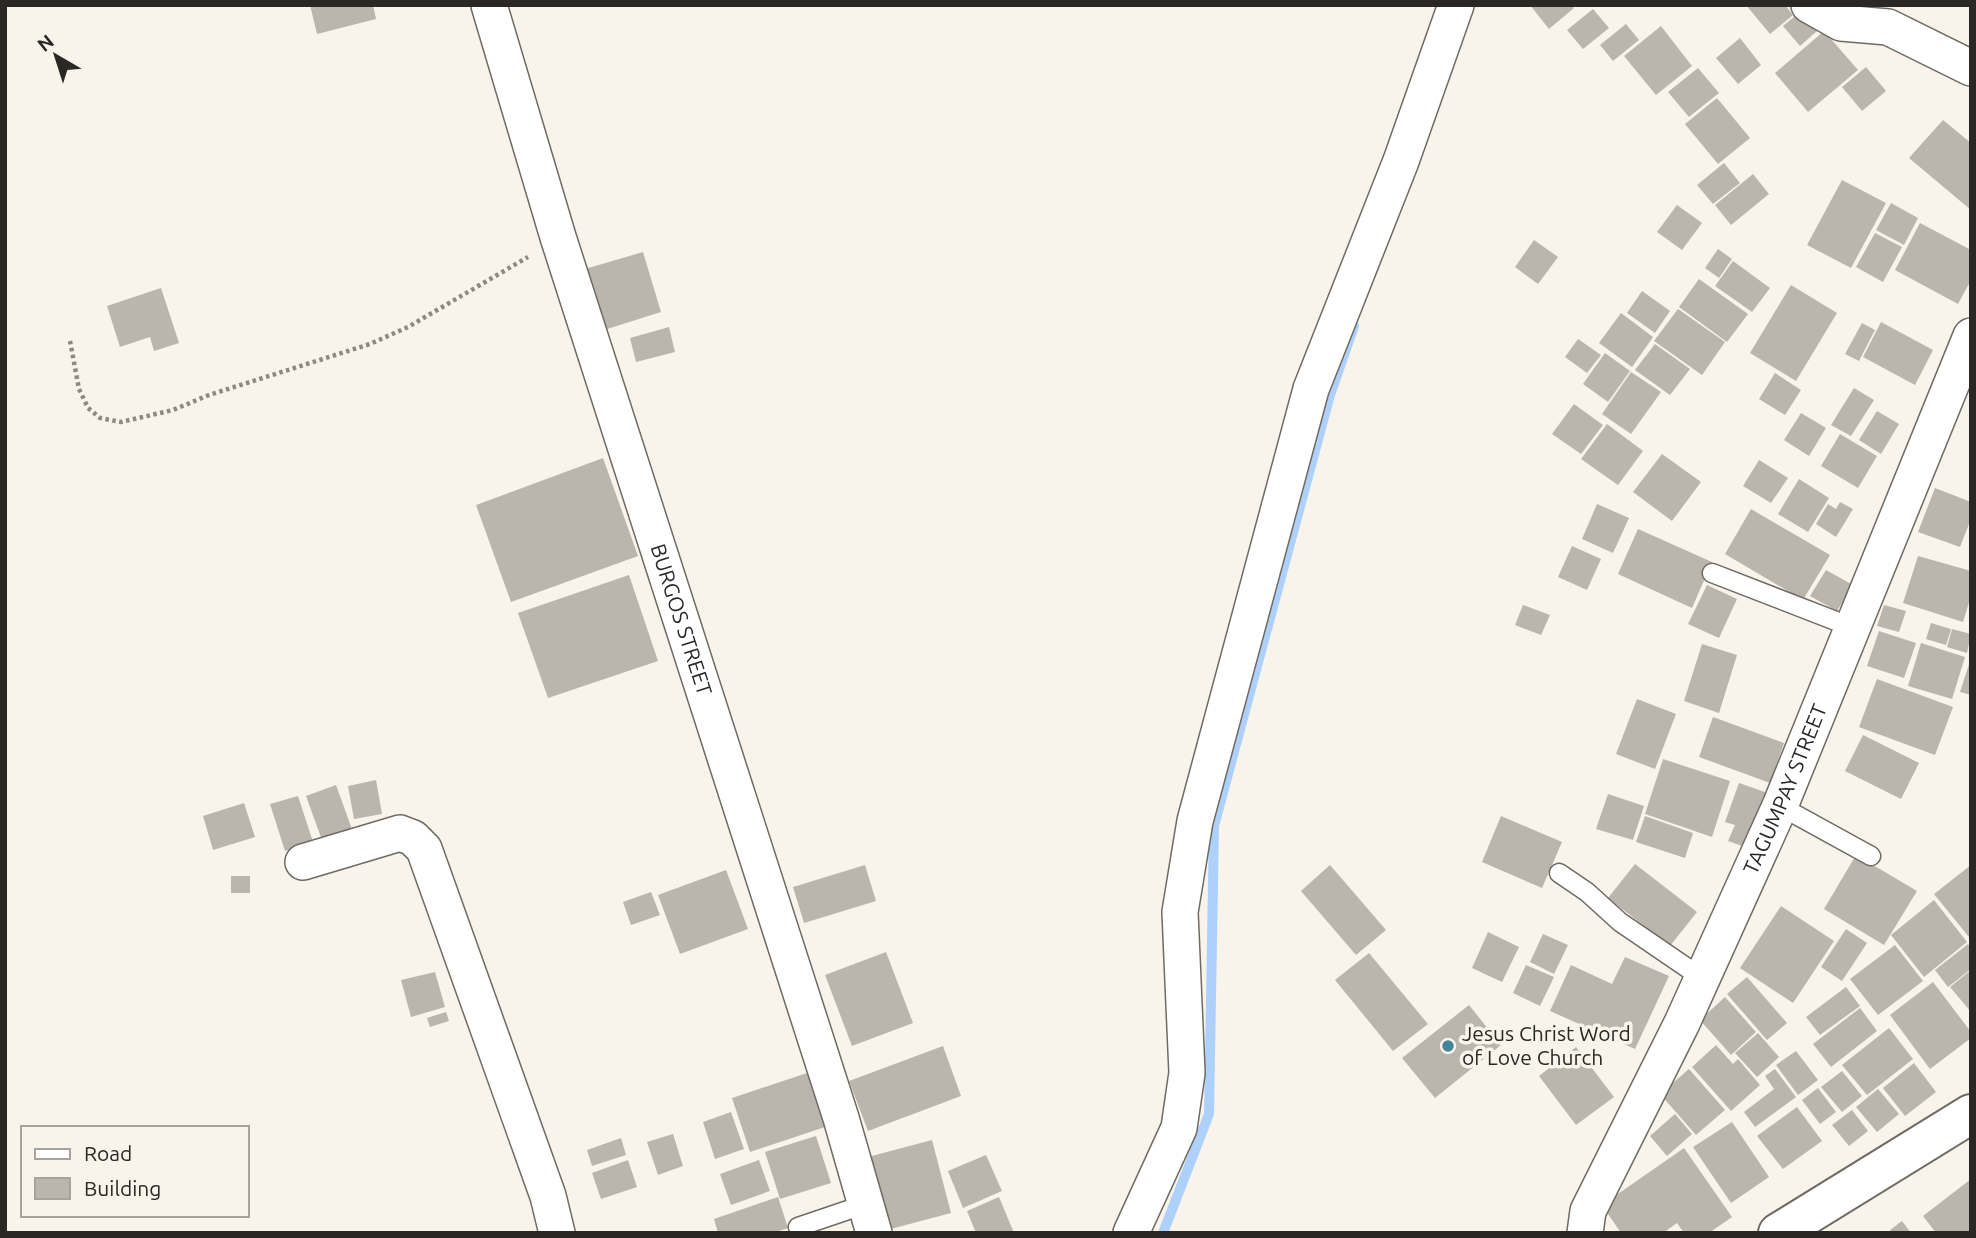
<svg xmlns="http://www.w3.org/2000/svg" width="1976" height="1238" font-family="Ubuntu,sans-serif">
<rect width="100%" height="100%" fill="#f8f4eb"/>
<g fill="none" stroke-linecap="round" stroke-linejoin="round">
<!-- stream -->
<path stroke="#aed1fb" stroke-width="10" d="M1163,1233l46,-119 5,-288 116,-431 24,-69"/>
</g>
<!-- building -->
<g fill="#bab5ad">
<path d="M310,5h63l3,14 -59,15z"/>
<path d="M1530,5h41l3,3 -25,21z"/>
<path d="M1746,5h39l8,10 -23,19z"/>
<path d="M1593,9l16,19 -26,21 -16,-19z"/>
<path d="M1801,11l16,20 -17,15 -17,-20z"/>
<path d="M1626,24l13,16 -26,21 -13,-16z"/>
<path d="M1661,26l31,40 -36,29 -32,-39z"/>
<path d="M1824,31l34,39 -50,42 -33,-39z"/>
<path d="M1740,38l21,27 -23,19 -22,-26z"/>
<path d="M1866,67l20,24 -24,20 -20,-24z"/>
<path d="M1698,68l21,25 -30,24 -21,-25z"/>
<path d="M1717,98l33,40 -32,26 -33,-40z"/>
<path d="M1943,120l28,23v67l-62,-52z"/>
<path d="M1724,163l16,20 -27,21 -16,-19z"/>
<path d="M1753,174l16,20 -38,31 -16,-20z"/>
<path d="M1842,180l44,23 -35,65 -44,-23z"/>
<path d="M1891,203l27,15 -14,27 -28,-15z"/>
<path d="M1677,205l25,18 -20,27 -25,-18z"/>
<path d="M1920,223l51,27v30l-13,24 -63,-34z"/>
<path d="M1875,233l27,14 -19,35 -27,-15z"/>
<path d="M1534,240l24,17 -20,27 -23,-17z"/>
<path d="M1718,249l14,10 -13,19 -14,-10z"/>
<path d="M643,252l18,60 -57,18 -19,-61z"/>
<path d="M1733,261l37,27 -18,24 -37,-26z"/>
<path d="M1699,279l49,35 -21,28 -48,-35z"/>
<path d="M1791,285l46,28 -41,68 -46,-28z"/>
<path d="M161,288l18,55 -25,8 -4,-14 -30,10 -13,-41z"/>
<path d="M1642,291l28,20 -15,22 -28,-20z"/>
<path d="M1678,309l47,33 -23,33 -48,-34z"/>
<path d="M1621,313l32,24 -21,30 -33,-24z"/>
<path d="M1881,322l52,28 -18,35 -52,-28z"/>
<path d="M1862,323l13,7 -16,31 -14,-7z"/>
<path d="M669,327l6,25 -39,10 -6,-24z"/>
<path d="M1578,339l23,16 -14,18 -22,-16z"/>
<path d="M1655,344l35,25 -20,26 -35,-25z"/>
<path d="M1605,353l25,18 -22,31 -25,-18z"/>
<path d="M1631,372l30,20 -30,42 -29,-20z"/>
<path d="M1775,373l26,17 -16,25 -26,-16z"/>
<path d="M1854,388l20,12 -23,36 -20,-11z"/>
<path d="M1574,404l29,21 -22,29 -29,-20z"/>
<path d="M1877,411l22,13 -18,30 -22,-14z"/>
<path d="M1801,413l25,15 -17,28 -25,-16z"/>
<path d="M1607,424l36,27 -25,34 -37,-26z"/>
<path d="M1840,434l37,22 -19,32 -37,-22z"/>
<path d="M1662,454l39,28 -29,39 -39,-29z"/>
<path d="M603,458l35,98 -127,46 -35,-97z"/>
<path d="M1759,460l29,18 -17,25 -28,-17z"/>
<path d="M1799,479l30,19 -21,34 -30,-18z"/>
<path d="M1935,488l36,14v17l-11,28 -42,-15z"/>
<path d="M1840,502l13,7 -17,28 -20,-13 12,-20 8,5z"/>
<path d="M1597,504l32,14 -16,35 -31,-14z"/>
<path d="M1751,509l79,46 -27,45 -78,-46z"/>
<path d="M1638,529l74,33 -20,46 -74,-34z"/>
<path d="M1572,546l29,13 -14,31 -29,-13z"/>
<path d="M1918,556l53,15v25l-8,26 -60,-19z"/>
<path d="M1826,570l27,15 -16,26 -27,-15z"/>
<path d="M629,575l29,86 -110,37 -30,-85z"/>
<path d="M1707,585l30,14 -18,39 -31,-14z"/>
<path d="M1523,605l27,10 -9,20 -26,-10z"/>
<path d="M1884,605l22,6 -7,21 -22,-6z"/>
<path d="M1931,623l20,6 -5,16 -20,-6z"/>
<path d="M1952,629l19,5 -4,19 -20,-6z"/>
<path d="M1879,631l37,12 -12,35 -37,-12z"/>
<path d="M1921,643l44,14 -13,42 -44,-13z"/>
<path d="M1702,644l35,11 -18,58 -35,-12z"/>
<path d="M1971,658v37l-11,-3z"/>
<path d="M1877,679l76,28 -18,48 -76,-28z"/>
<path d="M1637,699l39,15 -21,55 -39,-15z"/>
<path d="M1713,717l71,26 -14,40 -71,-26z"/>
<path d="M1863,735l56,28 -18,36 -56,-28z"/>
<path d="M1663,759l67,22 -18,56 -67,-23z"/>
<path d="M376,780l6,34 -28,5 -6,-33z"/>
<path d="M1739,783l26,9 -20,55 -17,-6 7,-16 -10,-3z"/>
<path d="M336,785l17,47 -30,11 -17,-47z"/>
<path d="M1608,794l36,12 -11,34 -37,-11z"/>
<path d="M298,796l15,46 -28,9 -15,-47z"/>
<path d="M244,803l11,34 -42,13 -10,-34z"/>
<path d="M1501,816l61,26 -20,46 -60,-26z"/>
<path d="M1645,816l48,17 -8,25 -49,-16z"/>
<path d="M1856,855l61,36 -33,54 -60,-36z"/>
<path d="M1635,864l62,48 -27,34 -62,-48z"/>
<path d="M865,865l11,36 -72,22 -11,-36z"/>
<path d="M1330,865l56,65 -30,25 -55,-64z"/>
<path d="M1971,865v71l-2,1 -35,-43z"/>
<path d="M726,870l22,59 -68,25 -22,-59z"/>
<rect x="231" y="876" width="19" height="17"/>
<path d="M651,892l9,23 -29,10 -8,-23z"/>
<path d="M1934,900l33,42 -43,35 -33,-42z"/>
<path d="M1781,906l53,35 -41,62 -53,-35z"/>
<path d="M1846,929l21,14 -25,38 -21,-14z"/>
<path d="M1488,932l31,15 -17,35 -30,-14z"/>
<path d="M1543,934l25,11 -14,29 -24,-12z"/>
<path d="M1968,944l3,4v21l-23,18 -13,-17z"/>
<path d="M1895,945l28,36 -45,34 -28,-36z"/>
<path d="M886,952l27,71 -61,23 -27,-71z"/>
<path d="M1369,953l59,71 -35,27 -58,-71z"/>
<path d="M1625,957l44,19 -34,73 -85,-38 21,-46 41,19z"/>
<path d="M1526,965l28,12 -14,29 -27,-13z"/>
<path d="M1971,970v42l-21,-25z"/>
<path d="M435,972l10,35 -34,10 -10,-37z"/>
<path d="M1747,977l40,46 -20,17 -40,-46z"/>
<path d="M1933,982l38,50v6l-41,31 -40,-54z"/>
<path d="M1846,987l14,19 -40,29 -14,-18z"/>
<path d="M1725,997l31,35 -25,23 -31,-35z"/>
<path d="M1469,1005l32,40 -66,53 -33,-40z"/>
<path d="M1860,1008l17,23 -46,36 -18,-23z"/>
<path d="M446,1012l3,9 -19,6 -3,-9z"/>
<path d="M1889,1028l24,31 -46,36 -25,-30z"/>
<path d="M1758,1033l21,24 -22,20 -22,-24z"/>
<path d="M1716,1045l17,19 5,-5 22,26 -29,26 -39,-44z"/>
<path d="M943,1046l18,50 -93,35 -19,-50z"/>
<path d="M1576,1047l38,50 -38,28 -37,-49z"/>
<path d="M1796,1051l22,29 -20,15 -22,-30z"/>
<path d="M1914,1063l22,29 -31,24 -22,-28z"/>
<path d="M1689,1069l36,41 -29,25 -36,-41z"/>
<path d="M1775,1069l21,28 -41,30 -11,-15 30,-23 -9,-13z"/>
<path d="M1842,1071l20,25 -20,16 -21,-25z"/>
<path d="M807,1073l18,54 -75,25 -18,-54z"/>
<path d="M1818,1088l18,24 -16,12 -18,-24z"/>
<path d="M1878,1089l21,25 -22,18 -21,-25z"/>
<path d="M1797,1107l25,34 -39,28 -26,-33z"/>
<path d="M1852,1110l16,21 -19,15 -17,-21z"/>
<path d="M731,1112l13,37 -29,10 -12,-37z"/>
<path d="M1675,1114l17,20 -25,22 -17,-20z"/>
<path d="M1732,1122l37,55 -38,26 -38,-56z"/>
<path d="M673,1134l10,32 -25,9 -11,-33z"/>
<path d="M816,1136l15,47 -51,16 -15,-47z"/>
<path d="M621,1138l5,17 -34,11 -5,-16z"/>
<path d="M932,1140l19,73 -64,17 -19,-73z"/>
<path d="M1684,1148l48,69 -23,16h-25l-7,-10 -14,10h-42l-19,-28z"/>
<path d="M986,1155l16,36 -39,17 -15,-37z"/>
<path d="M628,1160l9,27 -36,12 -9,-26z"/>
<path d="M759,1160l11,31 -39,14 -11,-31z"/>
<path d="M1971,1179v54h-35l-13,-17z"/>
<path d="M778,1197l10,31 -15,5h-55l-4,-14z"/>
<path d="M999,1197l15,36h-38l-9,-22z"/>
<path d="M1902,1221l9,12h-19l-2,-3z"/>
</g>
<g fill="none" stroke-linecap="round" stroke-linejoin="round">
<!-- lane casing -->
<g stroke="#6f6b63" stroke-width="21">
<g id="lane">
<path d="M1712,573l142,55"/>
<path d="M1780,806l91,50"/>
<path d="M1559,873l28,19 33,30 82,56"/>
<path d="M798,1227l65,-22"/>
</g>
</g>
<!-- street casing -->
<g stroke="#6f6b63" stroke-width="38">
<g id="street">
<path id="s1" d="M489,5l69,232 283,881 33,115"/>
<path d="M1809,5l32,18 47,4 83,41"/>
<path d="M303,862l97,-29 13,5 11,11 124,347 9,37"/>
<path d="M1131,1233l48,-105 8,-55 -7,-161 15,-91 116,-432 90,-228 55,-156"/>
<path id="s2" d="M1585,1233l3,-22 94,-188 98,-217 191,-470"/>
</g>
</g>
<!-- highway casing -->
<g stroke="#6f6b63" stroke-width="42">
<path id="highway" d="M1778,1233l193,-119"/>
</g>
<!-- path -->
<path stroke="#8c8983" stroke-width="4.5" stroke-dasharray="3.5 3.5" stroke-linecap="butt" d="M70,341l9,48 9,19 12,10 21,4 52,-12 36,-15 161,-51 38,-17 120,-70"/>
<!-- lane -->
<use href="#lane" stroke="#fff" stroke-width="18"/>
<!-- street -->
<use href="#street" stroke="#fff" stroke-width="35"/>
<!-- highway -->
<use href="#highway" stroke="#fff" stroke-width="38"/>
</g>
<!-- markers -->
<circle fill="#448497" stroke="#f8f4eb" stroke-width="2.5" cx="1448" cy="1046" r="7"/>
<g text-anchor="middle" stroke-width="7" stroke-linejoin="round" paint-order="stroke">
<!-- street labels -->
<g font-size="21" fill="#2a2825" stroke="#f8f4eb">
<text dy="7" stroke="none"><textPath href="#s1" startOffset="644">BURGOS STREET</textPath></text>
<text dy="7" stroke="none"><textPath href="#s2" startOffset="488">TAGUMPAY STREET</textPath></text>
</g>
<!-- poi labels -->
<g font-size="21" fill="#2a2825" stroke="#f8f4eb" text-anchor="start">
<text x="1462" y="1041">Jesus Christ Word<tspan x="1462" dy="24">of Love Church</tspan></text>
</g>
</g>
<!-- border -->
<rect width="1976" height="1238" fill="none" stroke="#2a2825" stroke-width="14"/>
<!-- legend -->
<rect x="21" y="1126" width="228" height="91" fill="#f8f4eb" stroke="#a6a29c" stroke-width="2"/>
<rect x="35" y="1149" width="35" height="10" fill="#ffffff" stroke="#a6a29c" stroke-width="2"/>
<text x="84" y="1161" font-size="21" fill="#2a2825">Road</text>
<rect x="35" y="1178" width="35" height="21" fill="#bab5ad" stroke="#a6a29c" stroke-width="2"/>
<text x="84" y="1196" font-size="21" fill="#2a2825">Building</text>
<!-- north arrow -->
<g transform="translate(56 56) rotate(321)" stroke="#f8f4eb" stroke-width="5" paint-order="stroke">
<path d="M0-5L12 26L0 18L-12 26Z" fill="#2a2825"/>
<text y="-10" font-size="19" font-weight="bold" text-anchor="middle" fill="#2a2825">N</text>
</g>
</svg>
